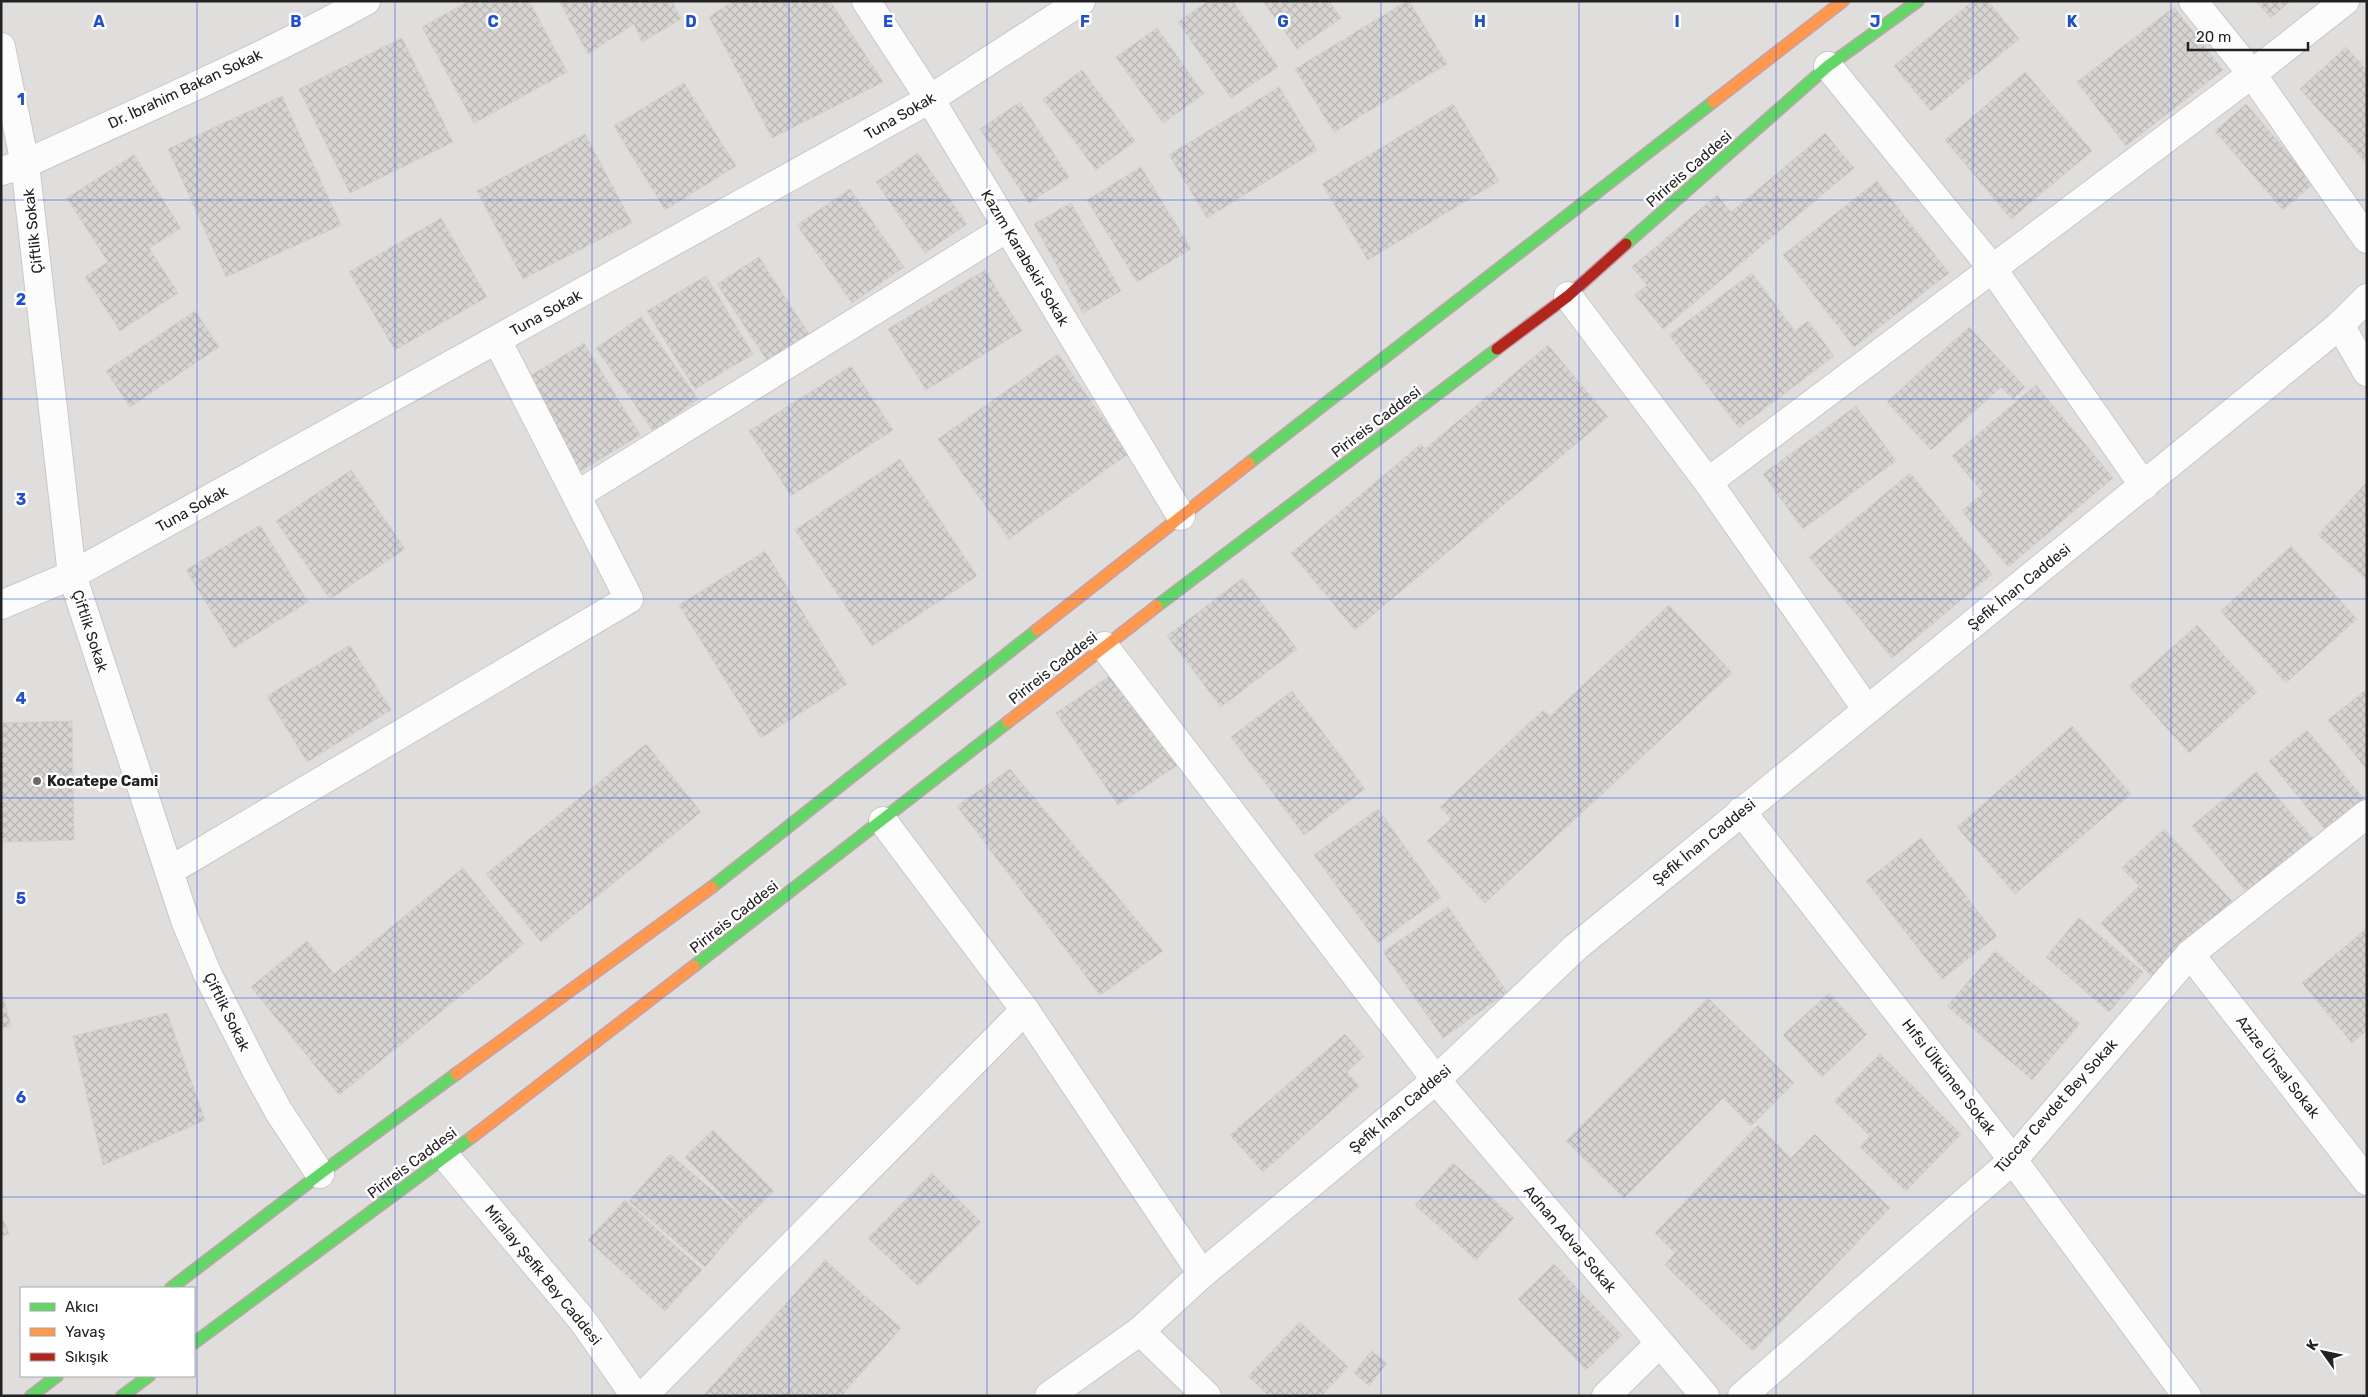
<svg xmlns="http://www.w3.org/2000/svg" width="2368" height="1397" font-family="Rubik,sans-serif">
<defs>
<pattern id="building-cross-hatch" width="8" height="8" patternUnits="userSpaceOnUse" patternTransform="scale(1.25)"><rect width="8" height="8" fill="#d7d4d2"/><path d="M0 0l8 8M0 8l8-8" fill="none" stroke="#b8b6b4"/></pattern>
</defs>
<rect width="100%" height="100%" fill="#f0eeeb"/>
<!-- residential -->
<path fill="#dfdedc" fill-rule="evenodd" d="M1,1h2366v1395h-2366zM21,1288h173v88h-173z"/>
<!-- building -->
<g fill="url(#building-cross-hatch)" stroke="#d3d0cc">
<path d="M469,1h60l38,71 -93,51 -52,-96z"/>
<path d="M559,1h113l9,18 -39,23 -8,-18 -46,30z"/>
<path d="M733,1h97l53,81 -111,56 -63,-121z"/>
<path d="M1208,1h25l45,66 -47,31 -53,-76z"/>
<path d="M1263,1h66l12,17 -44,31z"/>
<path d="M1407,1h2l38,63 -113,68 -39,-63z"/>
<path d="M1973,1h15l31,38 -88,72 -37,-45z"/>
<path d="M2256,1h34l-19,17z"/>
<path d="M2174,7l49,63 -97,76 -49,-64z"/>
<path d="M1157,28l47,66 -41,29 -47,-66z"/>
<path d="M402,38l51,104 -103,51 -51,-104z"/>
<path d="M2346,47l21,23v94l-67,-75z"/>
<path d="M1082,70l53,71 -39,29 -53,-71z"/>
<path d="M2025,72l67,79 -81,68 -66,-79z"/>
<path d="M684,83l52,83 -71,44 -51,-84z"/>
<path d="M1279,87l38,63 -110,68 -38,-63z"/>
<path d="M282,96l59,129 -115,52 -58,-128z"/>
<path d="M1020,102l49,75 -40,26 -49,-74z"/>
<path d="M1453,104l46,77 -131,79 -46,-76z"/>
<path d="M2246,104l68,79 -31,27 -68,-79z"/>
<path d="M1825,133l29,35 -191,161 -28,-34 12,-10 -15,-18 85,-72 14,17z"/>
<path d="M585,134l47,89 -109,56 -46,-88z"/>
<path d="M918,153l49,71 -42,29 -49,-71z"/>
<path d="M134,155l47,73 -32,20 29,45 -58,38 -35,-54 23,-15 -41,-64z"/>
<path d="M1141,167l50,82 -54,33 -50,-82z"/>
<path d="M1877,181l72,92 -95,74 -71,-92z"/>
<path d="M850,189l54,78 -52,36 -55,-78z"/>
<path d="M1071,203l50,88 -38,22 -49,-89z"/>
<path d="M441,218l46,79 -92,53 -46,-78z"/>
<path d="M759,257l50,77 -41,28 -51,-78z"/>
<path d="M985,270l37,61 -96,59 -38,-61z"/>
<path d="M1752,273l43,58 13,-10 26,35 -95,72 -70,-93z"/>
<path d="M706,276l47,78 -58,35 -48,-78z"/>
<path d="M195,311l24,36 -89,60 -24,-36z"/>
<path d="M641,317l57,82 -45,32 -57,-83z"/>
<path d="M1969,327l56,60 -12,12 -12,-12 -70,63 -44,-48z"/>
<path d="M584,343l56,92 -63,38 -55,-92z"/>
<path d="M1548,345l60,72 -253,213 -64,-77 130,-109 4,5z"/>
<path d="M1058,354l70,100 -119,85 -71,-100z"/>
<path d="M851,366l42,64 -102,66 -42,-65z"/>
<path d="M2036,385l77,93 -105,89 -46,-56 21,-18 -31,-37z"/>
<path d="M1856,406l40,55 -93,68 -40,-55z"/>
<path d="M900,459l77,117 -105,70 -77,-116z"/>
<path d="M351,470l54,79 -75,50 -54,-78z"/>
<path d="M1910,473l82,101 -100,84 -83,-101z"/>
<path d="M2367,482v98l-49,-45z"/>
<path d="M260,525l48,77 -74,46 -48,-78z"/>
<path d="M2291,546l66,73 -71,64 -65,-72z"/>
<path d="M765,551l82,133 -86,54 -82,-133z"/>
<path d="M1243,578l54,71 -76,58 -54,-71z"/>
<path d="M1669,605l63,68 -247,230 -58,-62 24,-22 -11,-12 103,-97 7,6z"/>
<path d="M2197,625l60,67 -68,61 -60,-67z"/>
<path d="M350,645l41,65 -84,52 -40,-66z"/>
<path d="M1117,671l62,93 -61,41 -62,-92z"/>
<path d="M2367,689v81l-39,-50z"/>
<path d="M1292,691l73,98 -61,46 -73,-98z"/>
<path d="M72,721l2,119 -73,2v-119z"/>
<path d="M2072,726l59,68 -116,100 -58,-67z"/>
<path d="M2307,730l58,70 -38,32 -58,-71z"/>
<path d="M646,744l55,68 -160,130 -55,-68z"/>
<path d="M1010,769l153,182 -63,44 -143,-189z"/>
<path d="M2256,772l59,69 -65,55 -58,-70z"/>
<path d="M1378,809l63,88 -63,46 -64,-88z"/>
<path d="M2164,829l68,72 -80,76 -51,-54 38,-37 -17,-18z"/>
<path d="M1921,838l76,98 -55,43 -76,-98z"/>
<path d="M463,868l61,76 -185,151 -88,-108 56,-46 27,33z"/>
<path d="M1448,907l59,85 -64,46 -60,-86z"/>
<path d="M2079,918l64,54 -34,40 -63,-55z"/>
<path d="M2367,928v102l-15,13 -50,-60z"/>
<path d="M1995,951l85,73 -48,56 -85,-74z"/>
<path d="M1,989l10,37 -10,2z"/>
<path d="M1829,993l38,41 -45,43 -39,-42z"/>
<path d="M1708,998l86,85 -43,43 -28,-28 -99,100 -58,-57z"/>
<path d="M167,1013l38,107 -102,45 -30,-129z"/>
<path d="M1345,1034l19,22 -17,16 12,14 -96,86 -33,-37z"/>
<path d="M1880,1054l81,80 -55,57 -46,-44 10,-11 -36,-35z"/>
<path d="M1758,1125l33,33 24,-24 75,74 -137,143 -88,-86 10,-12 -20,-20z"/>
<path d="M713,1130l61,61 -28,28 -61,-62z"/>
<path d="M670,1154l75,65 -40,48 -76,-66z"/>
<path d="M1453,1163l61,55 -38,42 -61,-55z"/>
<path d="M932,1173l49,49 -63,64 -50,-48z"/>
<path d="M625,1200l77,70 -37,41 -77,-71z"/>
<path d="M1,1215l8,18 -8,4z"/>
<path d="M825,1260l76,68 -60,68h-138z"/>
<path d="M1554,1264l68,71 -36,35 -68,-71z"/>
<path d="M1300,1322l48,45 -27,29h-52l-21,-20z"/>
<path d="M1371,1351l16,12 -18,23 -15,-13z"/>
</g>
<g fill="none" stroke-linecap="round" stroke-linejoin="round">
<!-- street casing -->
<g stroke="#c9c8c7" stroke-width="30">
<g id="street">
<path d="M866,1l64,98 251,417"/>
<path d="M2193,1l59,73 115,165"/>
<path d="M1,47l24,117 47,411 113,345 23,55 49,97 22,40 41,62"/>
<path d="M1828,66l164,202 152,218"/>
<path d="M1,171l24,-7c115,-53 231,-103 341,-163"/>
<path d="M1568,296l140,186 159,228"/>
<path d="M2340,325l27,47"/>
<path d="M1708,482l544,-408 93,-73"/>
<path d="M577,495l430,-267"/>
<path d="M1,605l71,-30 858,-476 151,-98"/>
<path d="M1104,646l332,434 269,316"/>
<path d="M1741,811l272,349 174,236"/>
<path d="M883,821l142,189 177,264"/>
<path d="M169,871l460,-272 -132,-259"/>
<path d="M2190,954l177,227"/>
<path d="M446,1157l137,164 52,75"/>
<path d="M1140,1331l67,65"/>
<path d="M643,1396l382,-386"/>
<path d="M1049,1396l91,-65 62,-57 234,-194 140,-133 764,-622 27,-27"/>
<path d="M1606,1396l53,-52"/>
<path d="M1742,1396l271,-236 177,-206 177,-140"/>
</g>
</g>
<!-- fast casing -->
<g stroke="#c5a2ac" stroke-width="14">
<g id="fast">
<path d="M1626,244l202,-178 90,-65"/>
<path d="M1249,463l464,-361"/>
<path d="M1157,606l340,-257"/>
<path d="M712,887l325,-257"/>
<path d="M694,966l314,-244"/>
<path d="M171,1288l149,-114 136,-100"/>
<path d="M194,1343l278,-206"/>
<path d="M31,1396l26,-20"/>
<path d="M122,1396l27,-20"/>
</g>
</g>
<!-- slow casing -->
<g stroke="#c5a2ac" stroke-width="14">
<g id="slow">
<path d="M1713,102l130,-101"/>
<path d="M1037,630l212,-167"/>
<path d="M1008,722l149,-116"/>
<path d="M456,1074l256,-187"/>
<path d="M472,1137l222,-171"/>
</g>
</g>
<!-- jam casing -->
<g stroke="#c5a2ac" stroke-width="14">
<path id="jam" d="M1497,349l71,-53 58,-52"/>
</g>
<!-- street -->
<use href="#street" stroke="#fdfcfc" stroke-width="28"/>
<!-- fast -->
<use href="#fast" stroke="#63d668" stroke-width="11"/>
<!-- slow -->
<use href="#slow" stroke="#ff974d" stroke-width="11"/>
<!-- jam -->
<use href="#jam" stroke="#b3261e" stroke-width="11"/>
</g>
<!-- grid -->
<path fill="none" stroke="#1d4ed8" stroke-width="1" stroke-opacity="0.55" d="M197,1v1395M395,1v1395M592,1v1395M789,1v1395M987,1v1395M1184,1v1395M1381,1v1395M1579,1v1395M1776,1v1395M1973,1v1395M2171,1v1395M1,200h2366M1,399h2366M1,599h2366M1,798h2366M1,998h2366M1,1197h2366"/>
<!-- markers -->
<circle fill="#6a6968" stroke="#fff" stroke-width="2" cx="37" cy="781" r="5"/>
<g text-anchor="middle" stroke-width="5" stroke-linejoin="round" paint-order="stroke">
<!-- street labels -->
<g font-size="15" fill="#222" stroke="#fff">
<text transform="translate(185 89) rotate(-25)" y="5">Dr. İbrahim Bakan Sokak</text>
<text transform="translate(900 116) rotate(-30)" y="5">Tuna Sokak</text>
<text transform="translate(1689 169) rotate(-41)" y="5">Pirireis Caddesi</text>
<text transform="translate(33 231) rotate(-96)" y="5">Çiftlik Sokak</text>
<text transform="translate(1025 258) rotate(59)" y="5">Kazım Karabekir Sokak</text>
<text transform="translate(546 313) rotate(-29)" y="5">Tuna Sokak</text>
<text transform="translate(1376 422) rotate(-37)" y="5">Pirireis Caddesi</text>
<text transform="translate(192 509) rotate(-29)" y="5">Tuna Sokak</text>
<text transform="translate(2019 587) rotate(-39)" y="5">Şefik İnan Caddesi</text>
<text transform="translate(90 631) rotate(72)" y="5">Çiftlik Sokak</text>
<text transform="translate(1053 668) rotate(-38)" y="5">Pirireis Caddesi</text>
<text transform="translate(1704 842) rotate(-39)" y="5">Şefik İnan Caddesi</text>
<text transform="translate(734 917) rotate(-38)" y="5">Pirireis Caddesi</text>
<text transform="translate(227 1012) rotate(64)" y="5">Çiftlik Sokak</text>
<text transform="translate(2278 1067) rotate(52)" y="5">Azize Ünsal Sokak</text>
<text transform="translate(1949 1077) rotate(52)" y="5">Hıfsı Ülkümen Sokak</text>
<text transform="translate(2056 1106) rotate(-48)" y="5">Tüccar Cevdet Bey Sokak</text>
<text transform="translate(1400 1109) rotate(-40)" y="5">Şefik İnan Caddesi</text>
<text transform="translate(412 1163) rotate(-37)" y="5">Pirireis Caddesi</text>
<text transform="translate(1570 1239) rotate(50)" y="5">Adnan Advar Sokak</text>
<text transform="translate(543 1275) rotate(51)" y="5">Miralay Şefik Bey Caddesi</text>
</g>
<!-- poi labels -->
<g font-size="15" font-weight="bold" fill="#222" stroke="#fff" text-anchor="start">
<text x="47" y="786">Kocatepe Cami</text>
</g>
</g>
<g font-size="16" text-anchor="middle" font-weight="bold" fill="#1d4ed8" stroke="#fff" stroke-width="5" stroke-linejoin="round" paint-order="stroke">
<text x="99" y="27">A</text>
<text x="296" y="27">B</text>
<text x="493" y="27">C</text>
<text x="691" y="27">D</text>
<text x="888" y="27">E</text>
<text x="1085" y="27">F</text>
<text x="1283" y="27">G</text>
<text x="1480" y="27">H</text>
<text x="1677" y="27">I</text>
<text x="1875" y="27">J</text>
<text x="2072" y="27">K</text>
<text x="21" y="105">1</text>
<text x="21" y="305">2</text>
<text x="21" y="505">3</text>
<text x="21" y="704">4</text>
<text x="21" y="904">5</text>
<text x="21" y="1103">6</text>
</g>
<!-- border -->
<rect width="2368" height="1397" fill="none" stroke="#222222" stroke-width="5"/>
<!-- legend -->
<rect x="20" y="1287" width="175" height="90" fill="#ffffff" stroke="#a7a7a7"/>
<rect x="30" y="1303" width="25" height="8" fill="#63d668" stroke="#a7a7a7"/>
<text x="65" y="1312" font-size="15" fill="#222222">Akıcı</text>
<rect x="30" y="1328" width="25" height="8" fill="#ff974d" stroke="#a7a7a7"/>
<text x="65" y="1337" font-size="15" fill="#222222">Yavaş</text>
<rect x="30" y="1353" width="25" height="8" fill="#b3261e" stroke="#a7a7a7"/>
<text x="65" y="1362" font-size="15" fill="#222222">Sıkışık</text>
<!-- north arrow -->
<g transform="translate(2323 1352) rotate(303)" stroke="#ffffff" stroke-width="4" paint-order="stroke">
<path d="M0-4L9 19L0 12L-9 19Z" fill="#222222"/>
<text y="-8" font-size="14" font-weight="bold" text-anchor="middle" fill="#222222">K</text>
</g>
<!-- scale -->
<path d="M2188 42v8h120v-8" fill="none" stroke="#222222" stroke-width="2.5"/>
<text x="2196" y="42" font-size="15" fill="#222222" stroke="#ffffff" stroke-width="4" paint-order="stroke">20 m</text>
</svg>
